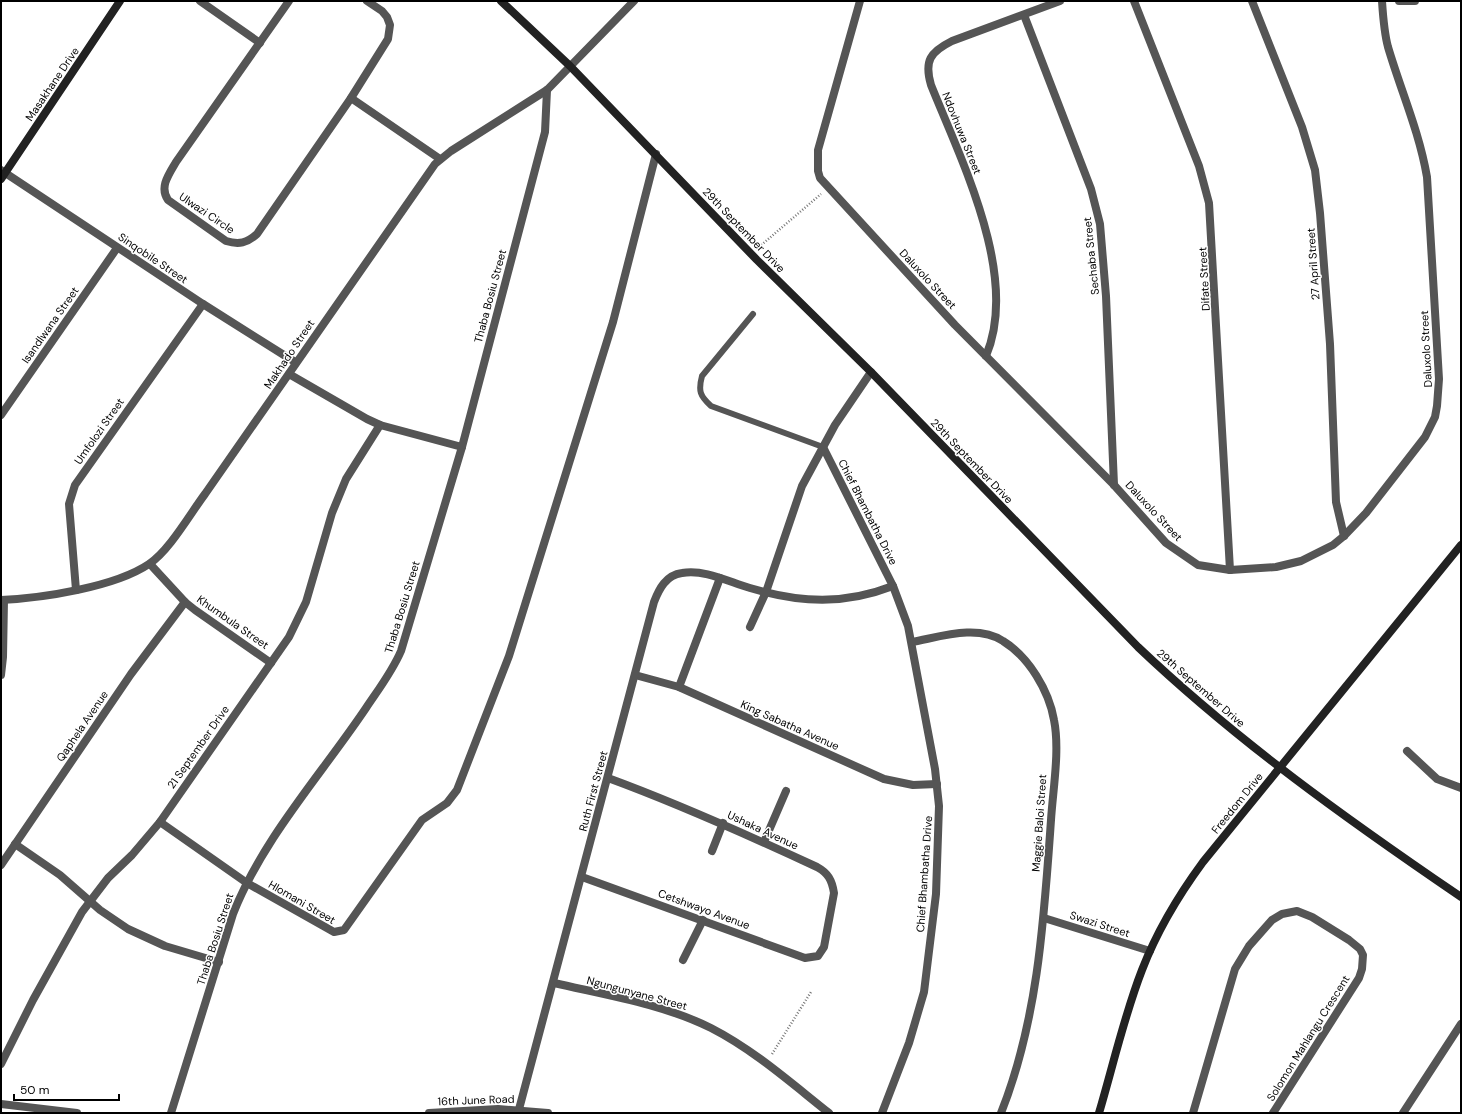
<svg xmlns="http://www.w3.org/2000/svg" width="1462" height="1114" font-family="'DM Sans',sans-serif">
<rect width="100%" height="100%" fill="#fff"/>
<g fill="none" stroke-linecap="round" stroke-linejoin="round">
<!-- path -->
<g stroke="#777" stroke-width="2.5" stroke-dasharray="1 2" stroke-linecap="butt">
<path d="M759,247l62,-53"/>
<path d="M772,1054l39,-62"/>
</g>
<!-- lane -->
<path stroke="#555" stroke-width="6" d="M753,314l-51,62c-4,15 -2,20 9,30l112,41"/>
<!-- street -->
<g stroke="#555" stroke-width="8">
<path d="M200,1l60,42"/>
<path d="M289,1l-113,161c-7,12 -17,25 -8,38l58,41c13,4 21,2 31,-7l94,-136 37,-59 2,-14 -3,-8 -5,-6 -15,-10"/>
<path d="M860,1l-42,149v21l2,7 135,147 159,160 52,58 32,22 32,5 46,-3 25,-6 32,-16 11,-9 22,-23 59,-76 10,-20 2,-11 2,-27 -12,-202c-8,-46 -26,-86 -39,-130 -4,-15 -5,-31 -6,-46"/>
<path d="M1134,1l65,165 10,37 21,367"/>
<path d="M1252,1l50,126 13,43 5,43 10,131 6,158 8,34"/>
<path d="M1399,1h16"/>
<path d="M1024,15l67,174 9,35 6,72 8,189"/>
<path d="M351,98l89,61"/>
<path d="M1,170l202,134 92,58"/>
<path d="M986,356c34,-80 -25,-196 -55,-271 -7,-24 -1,-33 21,-44l108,-40"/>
<path d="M289,374l78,45 13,6 82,22"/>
<path d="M1,415l116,-167"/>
<path d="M823,447l70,139 15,40 27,143 4,37 -3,88 -12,98 -15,51 -27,70"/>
<path d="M150,564l35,38 10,8 76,53"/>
<path d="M76,590l-7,-86 6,-19 128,-181"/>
<path d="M1,600c42,-2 114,-13 148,-36 20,-13 41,-50 56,-70l230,-330 16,-13 96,-61 87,-89"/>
<path d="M750,627l16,-35 36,-106 33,-61 36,-53"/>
<path d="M912,642c28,-5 65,-18 91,-1 26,16 46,50 51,79 6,30 -1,69 -3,100 -7,99 -13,200 -50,293"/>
<path d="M1,675l2,-18 1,-57"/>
<path d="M635,675l44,12 205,92 29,6 24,-1"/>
<path d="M679,687l41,-109"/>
<path d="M1407,751l30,28 24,9"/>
<path d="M160,822l87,61 87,49 10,-2 78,-110 25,-17 10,-13 52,-134 104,-334 43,-168"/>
<path d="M764,842l22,-51"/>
<path d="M15,844l45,31 40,35 28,19 37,17 54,16"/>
<path d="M712,851l11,-28"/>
<path d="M1,865l130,-191 54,-72"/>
<path d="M582,877l223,81 13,-2 6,-9 10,-54c-2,-13 -6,-20 -17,-26 -69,-32 -138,-63 -209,-89"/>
<path d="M1044,918l106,33"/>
<path d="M683,960l20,-40"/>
<path d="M554,983c52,12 109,21 157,45 43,22 80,55 118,85"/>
<path d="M1,1064l32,-64 49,-88 26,-34 24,-23 28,-33 129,-185 17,-35 26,-89 14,-34 34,-54"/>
<path d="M1,1104l76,9"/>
<path d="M171,1113l62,-199c30,-76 88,-139 133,-206 12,-18 26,-36 35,-57l61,-204 83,-315 2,-42"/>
<path d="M429,1113l69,-4 50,4"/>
<path d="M518,1113l136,-511c5,-13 12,-27 28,-29 23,-4 47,9 68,15 51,15 94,17 143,-2"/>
<path d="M1193,1113l42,-144 14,-23 23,-26 10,-6 15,-3 15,6 37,23 11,9 3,6 -1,14 -3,9 -86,135"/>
<path d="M1403,1113l58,-89"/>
</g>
<!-- secondary -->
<g stroke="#222" stroke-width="8">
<path d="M501,1l69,65 187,194 114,112 267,275c99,94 210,173 323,250"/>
<path d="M1,179l119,-178"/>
<path d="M1099,1113c14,-47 25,-97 43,-143 15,-39 36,-74 61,-108l258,-317"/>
</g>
</g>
<g text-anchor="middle" stroke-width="3" stroke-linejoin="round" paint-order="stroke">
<!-- street labels -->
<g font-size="11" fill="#000" stroke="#fff">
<text transform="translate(52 84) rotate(-56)" y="4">Masakhane Drive</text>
<text transform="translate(962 133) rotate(68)" y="4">Ndovhuwa Street</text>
<text transform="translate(207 213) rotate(34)" y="4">Ulwazi Circle</text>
<text transform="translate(744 230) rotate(46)" y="4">29th September Drive</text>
<text transform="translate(1091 256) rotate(-96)" y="4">Sechaba Street</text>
<text transform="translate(153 258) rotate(34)" y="4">Sinqobile Street</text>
<text transform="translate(1313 264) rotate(-94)" y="4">27 April Street</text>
<text transform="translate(928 279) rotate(47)" y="4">Daluxolo Street</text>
<text transform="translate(1204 279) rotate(-93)" y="4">Difate Street</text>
<text transform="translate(490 296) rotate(-75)" y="4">Thaba Bosiu Street</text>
<text transform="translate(50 325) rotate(-55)" y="4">Isandlwana Street</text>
<text transform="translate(1426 349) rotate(-93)" y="4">Daluxolo Street</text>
<text transform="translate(289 354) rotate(-56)" y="4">Makhado Street</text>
<text transform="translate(99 431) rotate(-55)" y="4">Umfolozi Street</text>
<text transform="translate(972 461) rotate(46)" y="4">29th September Drive</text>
<text transform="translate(1154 511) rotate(47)" y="4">Daluxolo Street</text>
<text transform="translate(868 512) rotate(63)" y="4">Chief Bhambatha Drive</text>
<text transform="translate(402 607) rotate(-73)" y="4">Thaba Bosiu Street</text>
<text transform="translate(233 622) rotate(35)" y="4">Khumbula Street</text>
<text transform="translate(1201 688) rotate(41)" y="4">29th September Drive</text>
<text transform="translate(790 725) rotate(24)" y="4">King Sabatha Avenue</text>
<text transform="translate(82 726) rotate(-56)" y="4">Qaphela Avenue</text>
<text transform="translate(198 747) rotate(-55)" y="4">21 September Drive</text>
<text transform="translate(593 791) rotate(-75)" y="4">Ruth First Street</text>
<text transform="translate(1237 803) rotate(-51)" y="4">Freedom Drive</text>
<text transform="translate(1039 823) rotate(-86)" y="4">Maggie Baloi Street</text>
<text transform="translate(763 830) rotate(25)" y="4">Ushaka Avenue</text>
<text transform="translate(924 874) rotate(-86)" y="4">Chief Bhambatha Drive</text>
<text transform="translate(302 902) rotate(30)" y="4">Hlomani Street</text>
<text transform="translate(704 909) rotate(20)" y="4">Cetshwayo Avenue</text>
<text transform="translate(1100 924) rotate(18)" y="4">Swazi Street</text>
<text transform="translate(215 939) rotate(-72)" y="4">Thaba Bosiu Street</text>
<text transform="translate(637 993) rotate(15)" y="4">Ngungunyane Street</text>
<text transform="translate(1308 1038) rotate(-58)" y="4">Solomon Mahlangu Crescent</text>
<text transform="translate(476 1100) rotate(-2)" y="4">16th June Road</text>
</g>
</g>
<!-- border -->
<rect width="1462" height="1114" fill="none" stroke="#000000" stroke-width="4"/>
<!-- scale -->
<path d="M14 1094v6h105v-6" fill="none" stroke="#000000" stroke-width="2"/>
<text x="20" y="1094" font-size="12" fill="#000000" stroke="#ffffff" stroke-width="3" paint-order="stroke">50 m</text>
</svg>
